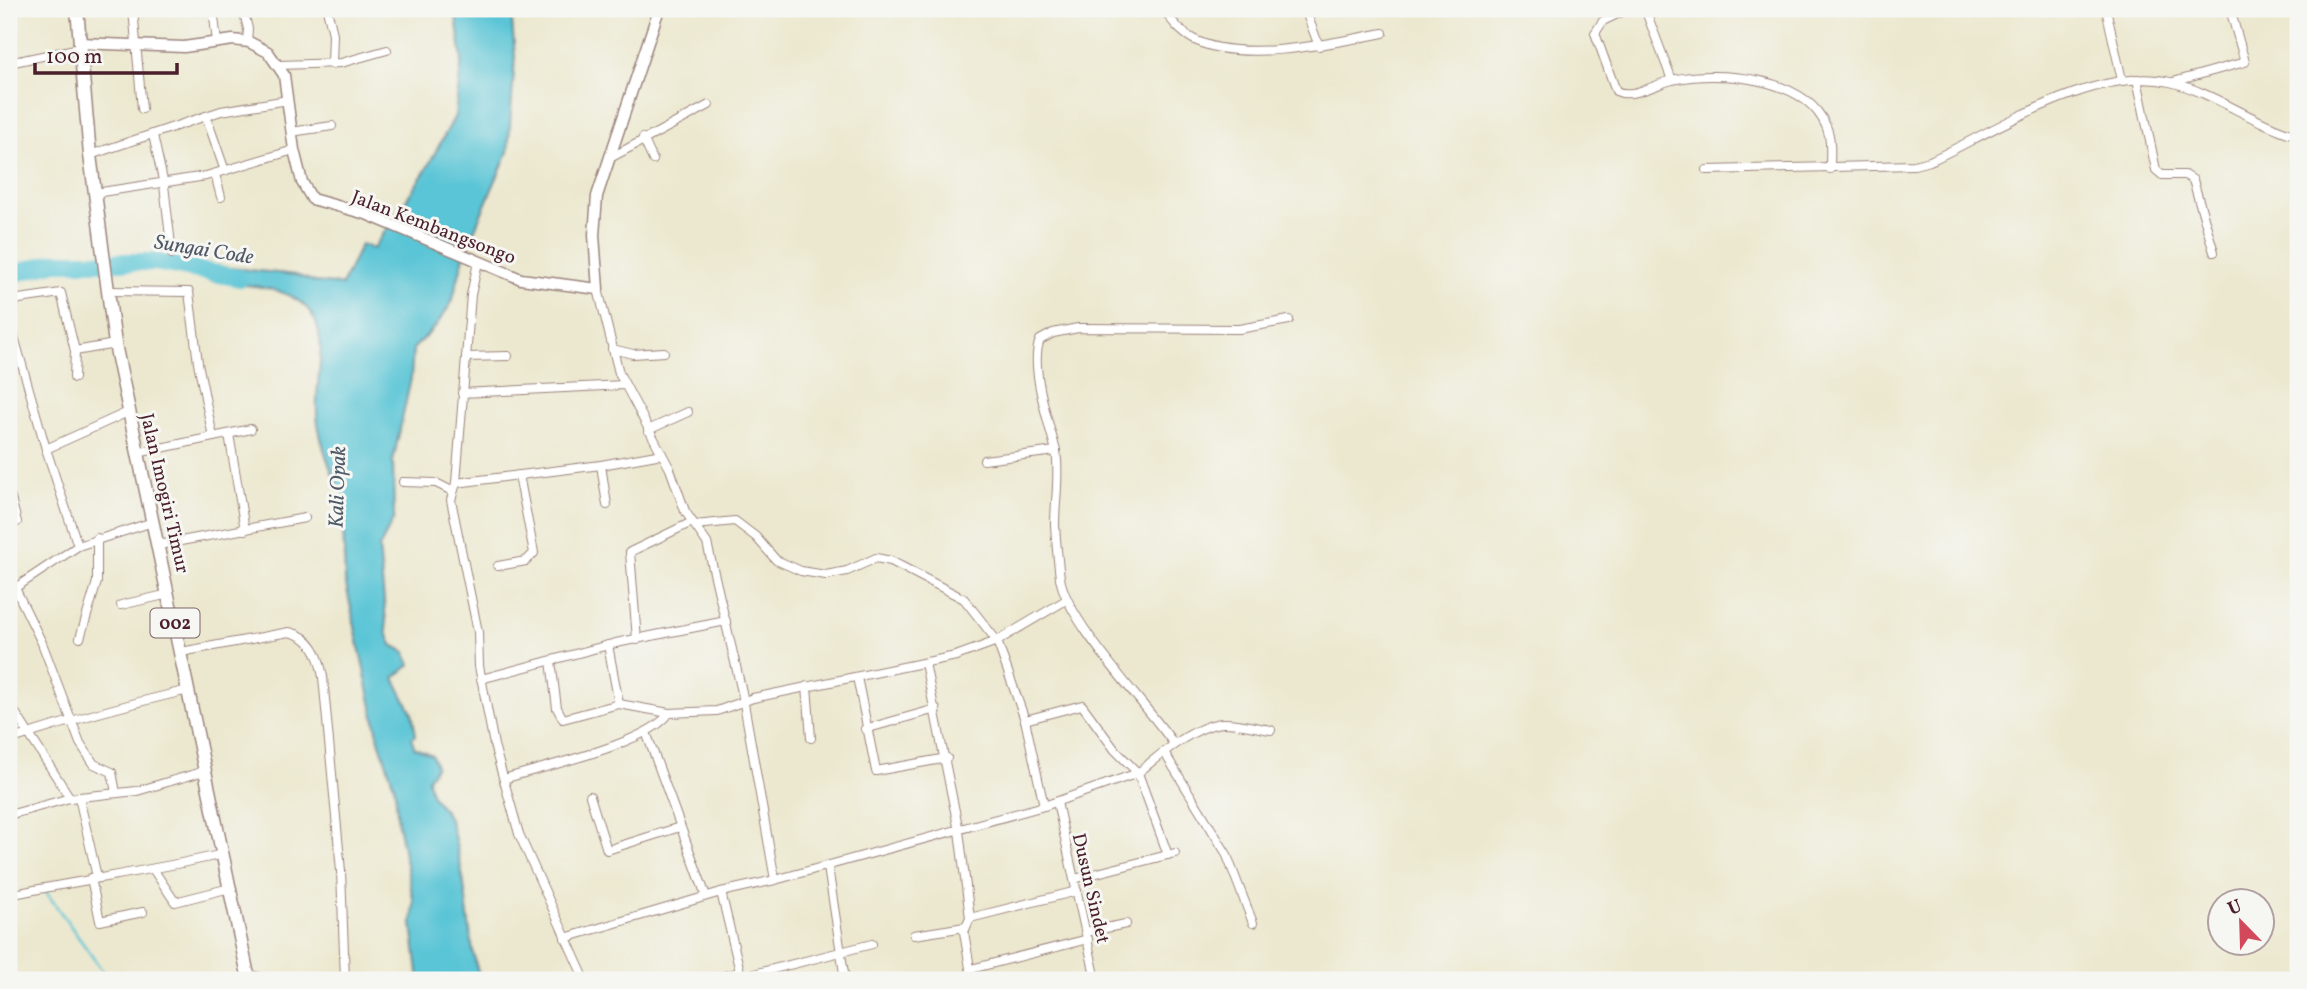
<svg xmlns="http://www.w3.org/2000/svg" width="2307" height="989" font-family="Vollkorn,serif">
<rect width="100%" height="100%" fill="#f6f6f2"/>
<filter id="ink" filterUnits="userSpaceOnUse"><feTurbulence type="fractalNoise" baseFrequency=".0143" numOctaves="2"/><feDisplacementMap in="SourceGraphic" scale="14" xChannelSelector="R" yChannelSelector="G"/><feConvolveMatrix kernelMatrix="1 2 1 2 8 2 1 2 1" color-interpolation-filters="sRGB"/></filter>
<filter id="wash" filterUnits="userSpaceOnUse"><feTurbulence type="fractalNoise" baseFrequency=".00686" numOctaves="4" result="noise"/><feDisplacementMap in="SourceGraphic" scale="28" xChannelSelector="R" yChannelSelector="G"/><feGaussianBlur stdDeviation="1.57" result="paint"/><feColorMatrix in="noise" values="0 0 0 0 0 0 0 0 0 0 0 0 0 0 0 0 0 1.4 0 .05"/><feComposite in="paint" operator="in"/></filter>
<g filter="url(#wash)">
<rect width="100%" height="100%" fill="#ece8cf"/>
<!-- water -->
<path fill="#5ac5d6" stroke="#527280" stroke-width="2" d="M455,9h56l4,48 -7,95 -42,97 -14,53 -17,25 -22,22 -2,29 -18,83 1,57 -15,30 8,85 5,12 13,7 5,13 -16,13 18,35 4,22 -4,3 2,9 18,8 4,11 -8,13c4,28 12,20 20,38 6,12 8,29 11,42 10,40 8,80 21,119l-61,2 -7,-56 2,-21 -16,-79 -3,-35 -16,-49 -34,-160 -3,-86c-10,-17 -21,-51 -24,-71 -8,-43 24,-102 -28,-127 -22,-11 -55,-12 -79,-15l11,-14 74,8 19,7 27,3 19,-41 12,5 53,-79 29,-54 7,-57z"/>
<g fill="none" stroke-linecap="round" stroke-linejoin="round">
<!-- stream -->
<path stroke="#5ac5d6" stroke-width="2.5" d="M44,889l65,91"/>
<!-- river -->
<path stroke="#5ac5d6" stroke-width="18" d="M9,275l46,-13h100l85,16"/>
</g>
</g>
<g filter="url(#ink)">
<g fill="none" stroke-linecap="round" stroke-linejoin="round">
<!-- street casing -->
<g stroke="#9b847d" stroke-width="10">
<g id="street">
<path d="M133,9l9,100"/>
<path d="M213,9l4,33"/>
<path d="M243,9l5,20 -1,13"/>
<path d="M327,9l6,25 -1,30"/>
<path d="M1163,9c9,12 17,23 30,30 46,25 140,4 190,-6"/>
<path d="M1305,9l14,37"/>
<path d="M1628,9l-25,12 -8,12 21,58c16,8 40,-7 56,-11 45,-10 133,-4 154,46 6,13 4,30 4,43"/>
<path d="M1645,9l27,71"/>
<path d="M2106,9l16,71"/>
<path d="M9,63l71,-15"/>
<path d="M279,65l62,-2 46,-13"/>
<path d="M2137,79l19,91 6,5h23l8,5 21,72"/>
<path d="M2173,82l72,-20 -15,-53"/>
<path d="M206,116l19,55"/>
<path d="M291,132l41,-6"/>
<path d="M153,135l11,50 8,69"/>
<path d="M643,138l10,22"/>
<path d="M90,155l131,-44 67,-11"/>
<path d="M610,158l99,-53"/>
<path d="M1707,170l207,-5 16,-4c66,-31 167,-96 240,-79 43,10 84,42 128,54"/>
<path d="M215,174l6,23"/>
<path d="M95,193l111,-17 88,-26"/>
<path d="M478,262l-7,33 -15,188 -5,17 27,132 1,34 15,79 25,89 66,146"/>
<path d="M598,289l21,84 51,96 15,42 22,32 35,149 33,188 269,-74 94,-33 30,82"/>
<path d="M107,291l82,1 9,71 15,74"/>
<path d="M9,306l10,-7 42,-6 14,58 40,-7"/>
<path d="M9,319l37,130 82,-37"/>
<path d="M612,349l21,5 31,-2"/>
<path d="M466,357l42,-1"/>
<path d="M74,378l1,-27"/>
<path d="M462,393l162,-8"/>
<path d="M648,430l40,-18"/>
<path d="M229,434l16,96"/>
<path d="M46,449l32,97"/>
<path d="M1056,451c-7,-28 -27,-85 -16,-111l13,-7 25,-5 161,1 50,-9"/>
<path d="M137,453l114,-24"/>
<path d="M984,460l72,-9c4,25 -1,49 -1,74 1,17 3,36 5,53 7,44 86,126 114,166"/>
<path d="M601,465l6,40"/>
<path d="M403,482l33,1 16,8"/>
<path d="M456,483l145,-18 61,-11"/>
<path d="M9,491l8,31"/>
<path d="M695,525l40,-4 21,16 20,23 25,11 25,4 21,-4 29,-13 15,3 73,38 33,42 69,-41"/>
<path d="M159,545l146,-27"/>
<path d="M498,566l28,-5 8,-8 -15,-78"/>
<path d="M15,588l27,55 38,100 14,21 18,8 4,21"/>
<path d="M9,592l69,-46 75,-24"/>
<path d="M121,605l48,-11"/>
<path d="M80,638l17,-56v-44"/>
<path d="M637,640l-7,-88 62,-30"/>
<path d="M608,645l11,59"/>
<path d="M181,652l108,-20c24,5 30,23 34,45l18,194 4,109"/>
<path d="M551,661l6,47 6,11 56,-15 50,9"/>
<path d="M925,663l34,168 11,87 -6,14 8,48"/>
<path d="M857,677l19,94 71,-13"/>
<path d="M481,679l135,-36 110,-22"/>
<path d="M807,686l4,52"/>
<path d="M9,703l61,95"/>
<path d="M1025,720l19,86"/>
<path d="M865,729l71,-20"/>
<path d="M646,732l60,164"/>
<path d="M9,740c59,-19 119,-36 179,-50"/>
<path d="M1164,752l62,101 27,70"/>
<path d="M504,779c37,-12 147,-36 165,-66l48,-2 36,-13 203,-42 41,-15 28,79 57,-15 33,45 23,23c21,-18 56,-47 84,-50 15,-1 34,5 49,7"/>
<path d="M590,796l17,54 73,-23"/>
<path d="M79,797l18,80"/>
<path d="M1057,802l39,178"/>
<path d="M9,815l61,-17 67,-7 68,-20"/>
<path d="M828,867l17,113"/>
<path d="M153,869l22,33 55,-14"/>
<path d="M91,878l9,43 43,-9"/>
<path d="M1074,879l101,-26"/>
<path d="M721,892l21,88"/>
<path d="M9,895c71,-15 143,-24 214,-41"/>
<path d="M970,918l107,-27"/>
<path d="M1086,932l40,-8"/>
<path d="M914,935l51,-8"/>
<path d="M565,938l156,-46 54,-12"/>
<path d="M971,969l117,-30"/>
<path d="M248,974l22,6"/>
<path d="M742,977l130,-33"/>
<path d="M708,980l32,-8"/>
</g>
</g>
<!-- secondary casing -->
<g stroke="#9b847d" stroke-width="13">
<path id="secondary" d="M79,43l105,4 49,-7 16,2 19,10 16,23 10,75 8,32 10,17 54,15 155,65 77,10 -4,-54 3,-39 62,-187"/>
</g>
<!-- primary casing -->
<g stroke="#9b847d" stroke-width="15">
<path id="primary" d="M77,9l13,146 25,189 134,636"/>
</g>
<!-- street -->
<use href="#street" stroke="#fff" stroke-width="8"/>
<!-- secondary -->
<use href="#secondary" stroke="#fff" stroke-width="10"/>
<!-- primary -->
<use href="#primary" stroke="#fff" stroke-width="12"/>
</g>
</g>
<g text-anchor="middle" stroke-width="6" stroke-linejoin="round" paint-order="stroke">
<!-- shield labels -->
<rect fill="#f6f6f2" stroke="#7e6067" stroke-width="2" x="150.5" y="608.5" width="49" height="29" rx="5"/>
<g font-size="18" font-weight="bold" fill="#4a1f2b">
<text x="175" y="629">002</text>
</g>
<!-- street labels -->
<g font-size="19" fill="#4a1f2b" stroke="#f6f6f2">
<text transform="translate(434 226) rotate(21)" y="7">Jalan Kembangsongo</text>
<text transform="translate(166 493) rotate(77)" y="7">Jalan Imogiri Timur</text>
<text transform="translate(1092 888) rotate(77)" y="7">Dusun Sindet</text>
</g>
<!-- water labels -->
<g font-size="21" font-style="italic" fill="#505967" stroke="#f6f6f2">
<text transform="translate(204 249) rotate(9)" y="7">Sungai Code</text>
<text transform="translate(337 487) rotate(-88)" y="7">Kali Opak</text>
</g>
</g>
<!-- margin -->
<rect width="2307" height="989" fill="none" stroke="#f6f6f2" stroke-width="35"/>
<!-- north arrow -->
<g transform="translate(2241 922) rotate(337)"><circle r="33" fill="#f6f6f2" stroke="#b1a0a2" stroke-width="2"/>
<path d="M0-5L12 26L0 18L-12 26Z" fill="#d1495b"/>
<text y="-10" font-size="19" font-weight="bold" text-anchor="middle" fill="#4a1f2b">U</text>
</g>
<!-- scale -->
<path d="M35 63v10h142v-10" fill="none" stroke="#4a1f2b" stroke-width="3.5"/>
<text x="46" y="63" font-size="21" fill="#4a1f2b" stroke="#f6f6f2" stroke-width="5" paint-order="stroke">100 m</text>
</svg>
